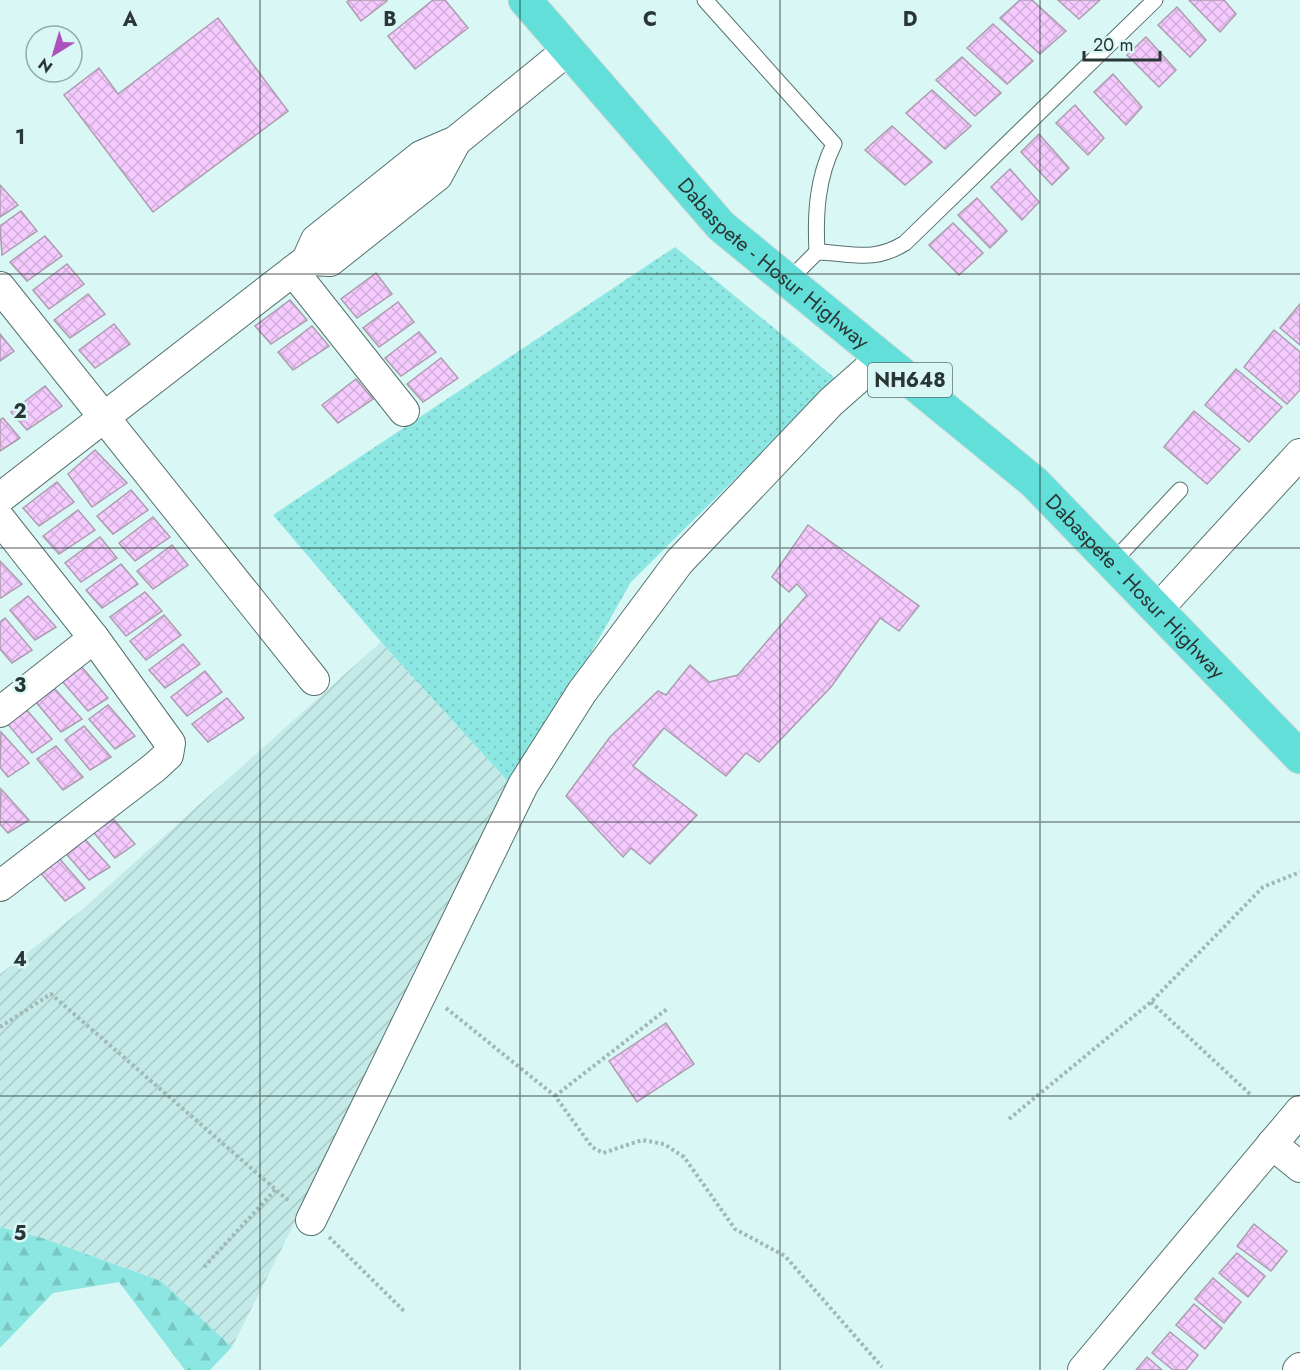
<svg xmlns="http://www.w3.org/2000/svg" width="1300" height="1370" font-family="Jost,sans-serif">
<defs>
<pattern id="industrial-furrows" width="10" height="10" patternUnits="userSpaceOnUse" patternTransform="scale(1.5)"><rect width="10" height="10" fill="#c4eae8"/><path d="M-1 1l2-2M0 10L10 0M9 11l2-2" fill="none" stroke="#a9c9c8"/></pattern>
<pattern id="grass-dots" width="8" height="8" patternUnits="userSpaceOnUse" patternTransform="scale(1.5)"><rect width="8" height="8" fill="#8ce7e2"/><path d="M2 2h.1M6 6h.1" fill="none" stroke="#79c7c2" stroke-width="1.8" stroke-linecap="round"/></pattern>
<pattern id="forest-firs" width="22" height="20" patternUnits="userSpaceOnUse" patternTransform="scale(1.5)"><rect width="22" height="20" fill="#8ce7e2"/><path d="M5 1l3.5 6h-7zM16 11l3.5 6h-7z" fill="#79c7c2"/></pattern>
<pattern id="building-cross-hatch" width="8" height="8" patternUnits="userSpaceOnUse" patternTransform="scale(1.5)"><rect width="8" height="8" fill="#f5cafe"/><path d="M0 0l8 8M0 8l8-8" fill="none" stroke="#d2aeda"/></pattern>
</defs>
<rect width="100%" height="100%" fill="#d9f7f5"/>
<!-- industrial -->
<path fill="url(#industrial-furrows)" d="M381,642l133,146 -282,559 -71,-66 -119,-43 -42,-11v-253l77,-60z"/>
<!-- grass -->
<path fill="url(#grass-dots)" d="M675,247l161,132 -205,203 -117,206 -133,-146 -108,-127z"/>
<!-- forest -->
<path fill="url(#forest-firs)" d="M0,1227l42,11 119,43 71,66 -22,23h-25l-66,-88 -66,11 -53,55z"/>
<!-- building -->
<g fill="url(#building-cross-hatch)" stroke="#ac9daf" stroke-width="1.5">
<path d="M349,0h38v1l-26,20 -14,-19z"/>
<path d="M433,0h12l23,28 -53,41 -27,-33z"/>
<path d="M1020,0h12l34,31 -26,23 -40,-36z"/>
<path d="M1058,0h42l-21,19z"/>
<path d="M1189,0h35l12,14 -16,18z"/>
<path d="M1177,7l29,33 -16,17 -32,-32z"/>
<path d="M218,18l70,93 -135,101 -89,-117 35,-27 19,26z"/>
<path d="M993,24l40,37 -26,23 -40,-36z"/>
<path d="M1146,37l30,33 -17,17 -32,-32z"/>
<path d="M962,57l39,36 -26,23 -39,-36z"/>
<path d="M1113,74l29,33 -16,18 -32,-33z"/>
<path d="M932,90l39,36 -26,23 -39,-36z"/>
<path d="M1075,105l29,33 -16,17 -32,-32z"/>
<path d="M892,126l40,36 -27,23 -40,-35z"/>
<path d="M1039,134l30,34 -17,17 -31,-33z"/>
<path d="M1010,169l29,33 -17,18 -31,-33z"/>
<path d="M0,185l18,20 -18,12z"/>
<path d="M977,198l30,33 -17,17 -32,-33z"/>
<path d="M21,211l16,20 -35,24 -2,-29z"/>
<path d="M953,223l30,30 -24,22 -30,-30z"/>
<path d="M45,236l17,20 -35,25 -17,-19z"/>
<path d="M67,264l17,20 -35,25 -16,-19z"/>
<path d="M376,273l16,21 -35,24 -16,-19z"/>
<path d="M88,294l17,20 -35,24 -16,-18z"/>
<path d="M290,300l17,20 -36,24 -16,-18z"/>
<path d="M398,302l16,20 -35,25 -16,-19z"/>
<path d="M1300,304v41l-20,-17z"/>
<path d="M114,324l16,20 -35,24 -16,-18z"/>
<path d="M312,326l17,20 -36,24 -15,-18z"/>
<path d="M1274,330l26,22v38l-13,14 -43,-37z"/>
<path d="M419,332l17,20 -35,24 -16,-18z"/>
<path d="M0,334l14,17 -14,10z"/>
<path d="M441,358l17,20 -35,24 -16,-18z"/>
<path d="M1236,369l46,38 -33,35 -44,-37z"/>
<path d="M356,379l17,20 -35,24 -16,-18z"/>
<path d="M45,386l17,20 -35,24 -16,-18z"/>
<path d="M1194,411l46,38 -33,35 -43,-37z"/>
<path d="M3,418l17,20 -20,13v-31z"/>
<path d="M95,450l32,33 -35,24 -24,-33z"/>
<path d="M57,482l17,20 -35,24 -16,-18z"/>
<path d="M131,490l17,20 -35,24 -16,-18z"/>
<path d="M78,510l17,20 -36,24 -16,-18z"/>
<path d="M153,517l17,20 -35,24 -16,-18z"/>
<path d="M808,525l111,81 -20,25 -19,-13 -49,69 -72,75 -13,-9 -20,23 -62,-48 -31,38 64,49 -47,49 -19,-16 -8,9 -57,-61 44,-59 48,-46 8,4 24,-30 19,17 29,-7 69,-80 -10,-11 -8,8 -17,-15z"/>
<path d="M100,537l17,21 -36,24 -16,-19z"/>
<path d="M172,545l16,20 -35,24 -16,-18z"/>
<path d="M0,561l22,23 -21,14 -1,-2z"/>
<path d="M121,564l17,20 -36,24 -16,-18z"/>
<path d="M145,592l17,19 -36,25 -16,-19z"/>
<path d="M28,596l28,31 -21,13 -25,-30z"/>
<path d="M164,615l17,20 -35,25 -16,-19z"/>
<path d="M5,618l27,32 -20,13 -12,-14v-27z"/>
<path d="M183,644l17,20 -35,24 -16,-18z"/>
<path d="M81,666l27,32 -20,13 -26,-30z"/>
<path d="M205,671l17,21 -35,24 -16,-19z"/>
<path d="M54,688l28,31 -21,13 -25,-30z"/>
<path d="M227,698l17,20 -36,24 -16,-18z"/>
<path d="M108,705l27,31 -20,13 -26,-30z"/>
<path d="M25,708l27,31 -20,14 -26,-31z"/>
<path d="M84,726l27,31 -21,13 -25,-30z"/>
<path d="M1,732l28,31 -21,14 -8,-10z"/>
<path d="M56,746l27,31 -20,13 -26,-31z"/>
<path d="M1,789l28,31 -21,13 -8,-9z"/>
<path d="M108,813l27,31 -20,14 -26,-31z"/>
<path d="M82,836l28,31 -21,13 -26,-30z"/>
<path d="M58,857l27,31 -20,13 -26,-30z"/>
<path d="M666,1023l28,41 -57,38 -28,-41z"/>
<path d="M1254,1224l33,27 -16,20 -34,-25z"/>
<path d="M1237,1253l28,23 -17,21 -29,-24z"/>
<path d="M1213,1278l28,24 -17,21 -29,-24z"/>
<path d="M1194,1304l28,24 -17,21 -29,-24z"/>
<path d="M1170,1332l28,23 -12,15h-13l-21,-17z"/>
<path d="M1147,1357l15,13h-26z"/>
</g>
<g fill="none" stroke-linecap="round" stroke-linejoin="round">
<!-- lane casing -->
<g stroke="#56716f" stroke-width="17">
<g id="lane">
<path d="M705,0l129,144c-17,34 -19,70 -17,108"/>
<path d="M788,281l29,-29c35,1 56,11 88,-9l250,-243"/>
<path d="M1112,563l68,-73"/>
</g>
</g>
<!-- street casing -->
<g stroke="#56716f" stroke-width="32">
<g id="street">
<path d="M307,260l23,1 107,-85 19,-35"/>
<path d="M293,271l111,140"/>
<path d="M0,287l314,393"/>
<path d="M0,498l307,-238 9,-20 105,-84 35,-15 112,-91"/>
<path d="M0,519l94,119 76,105 -2,12 -13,12 -155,119"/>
<path d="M1157,610l143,-156"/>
<path d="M0,712l94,-74"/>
<path d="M1272,1144l28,23"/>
<path d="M311,1220l212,-435 59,-93 97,-130 152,-160 51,-45"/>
<path d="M1083,1370l217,-259"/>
<path d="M1298,1370l2,-2"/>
</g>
</g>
<!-- highway casing -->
<g stroke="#d9dbdb" stroke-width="35">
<g id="highway">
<path id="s1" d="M525,0l196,226 313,256 266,275"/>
</g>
</g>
<!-- path -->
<g stroke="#a0b8b6" stroke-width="4" stroke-dasharray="3 3" stroke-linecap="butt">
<path d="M1151,1002l100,93"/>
<path d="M446,1008l109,88 37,51 11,6 39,-13 22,4 20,13 51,72 50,27 97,111"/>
<path d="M0,1027l51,-33 239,208"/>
<path d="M555,1096l112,-87"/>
<path d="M1009,1119l142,-117 112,-115 37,-15"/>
<path d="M329,1237l76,75"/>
<path d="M204,1267l72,-78"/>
</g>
<!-- lane -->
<use href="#lane" stroke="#fff" stroke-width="15"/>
<!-- street -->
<use href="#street" stroke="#fff" stroke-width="30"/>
<!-- highway -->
<use href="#highway" stroke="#63dfda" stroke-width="33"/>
</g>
<!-- grid -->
<path fill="none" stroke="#2a3635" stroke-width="1.5" stroke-opacity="0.55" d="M260,0v1370M520,0v1370M780,0v1370M1040,0v1370M0,274h1300M0,548h1300M0,822h1300M0,1096h1300"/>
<g text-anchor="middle" stroke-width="5" stroke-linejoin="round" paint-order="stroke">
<!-- shield labels -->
<rect fill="#d9f7f5" stroke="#5e706f" stroke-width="1.5" x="868" y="363" width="84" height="34" rx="4.5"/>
<g font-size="20" font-weight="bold" fill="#2a3635">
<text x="910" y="387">NH648</text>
</g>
<!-- street labels -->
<g font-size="21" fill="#2a3635" stroke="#d9f7f5">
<text dy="7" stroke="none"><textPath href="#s1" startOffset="363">Dabaspete - Hosur Highway</textPath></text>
<text dy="7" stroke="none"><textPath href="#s1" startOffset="849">Dabaspete - Hosur Highway</textPath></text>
</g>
</g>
<g font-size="20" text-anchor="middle" font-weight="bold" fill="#2a3635" stroke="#d9f7f5" stroke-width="5" stroke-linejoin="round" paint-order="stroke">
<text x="130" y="26">A</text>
<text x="390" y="26">B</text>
<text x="650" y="26">C</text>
<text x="910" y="26">D</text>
<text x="20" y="144">1</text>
<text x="20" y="418">2</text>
<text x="20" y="692">3</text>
<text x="20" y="966">4</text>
<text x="20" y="1240">5</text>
</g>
<!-- north arrow -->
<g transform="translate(54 54) rotate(217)"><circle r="28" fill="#d9f7f5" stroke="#93aaa8" stroke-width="1.5"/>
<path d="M0-4.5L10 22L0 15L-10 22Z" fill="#ac52be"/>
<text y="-9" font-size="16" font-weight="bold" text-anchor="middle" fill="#2a3635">N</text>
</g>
<!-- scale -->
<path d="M1084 51v9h76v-9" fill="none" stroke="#2a3635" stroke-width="3"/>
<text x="1093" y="51" font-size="18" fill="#2a3635" stroke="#d9f7f5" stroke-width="4.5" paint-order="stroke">20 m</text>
</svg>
